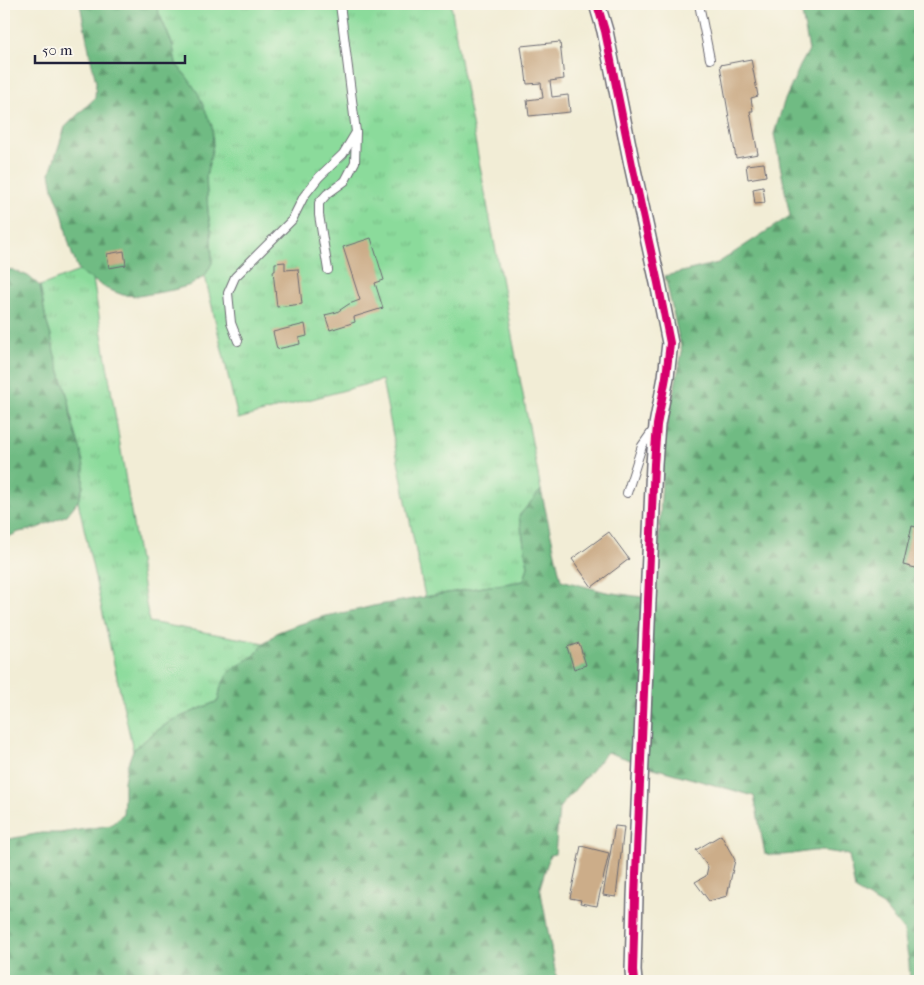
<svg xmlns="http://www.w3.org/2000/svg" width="924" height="985" font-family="'IM FELL French Canon',serif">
<defs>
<pattern id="grass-tufts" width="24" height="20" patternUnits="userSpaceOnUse" patternTransform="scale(1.25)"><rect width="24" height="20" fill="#8bdb9b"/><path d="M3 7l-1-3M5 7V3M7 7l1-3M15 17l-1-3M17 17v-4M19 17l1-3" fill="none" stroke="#78bc86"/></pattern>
<pattern id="forest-firs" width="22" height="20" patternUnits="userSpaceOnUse" patternTransform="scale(1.25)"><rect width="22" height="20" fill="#70bb83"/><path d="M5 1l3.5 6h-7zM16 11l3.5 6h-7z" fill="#5c986c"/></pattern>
</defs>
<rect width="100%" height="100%" fill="#fbf7ec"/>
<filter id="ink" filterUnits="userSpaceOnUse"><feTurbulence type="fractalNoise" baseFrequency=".02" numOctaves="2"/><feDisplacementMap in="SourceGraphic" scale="10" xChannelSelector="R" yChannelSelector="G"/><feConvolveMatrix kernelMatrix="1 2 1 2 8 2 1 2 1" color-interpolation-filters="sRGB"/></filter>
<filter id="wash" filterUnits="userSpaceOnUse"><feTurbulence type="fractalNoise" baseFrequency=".0096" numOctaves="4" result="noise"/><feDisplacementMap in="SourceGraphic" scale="20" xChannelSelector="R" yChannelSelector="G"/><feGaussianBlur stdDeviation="1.12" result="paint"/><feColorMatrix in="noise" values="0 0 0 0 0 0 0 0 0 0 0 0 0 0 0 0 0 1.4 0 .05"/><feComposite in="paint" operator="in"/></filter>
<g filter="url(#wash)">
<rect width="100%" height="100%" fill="#f2edd6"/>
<!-- grass -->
<g fill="url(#grass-tufts)" stroke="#567e6b">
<path d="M155,4h296l8,51 82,435 -22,26 9,50 -4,15 -48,7 -51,9 -43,-217 -144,39 -33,-143 7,-14 -1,-32 -3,-18 -2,-35 7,-32 -26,-68 -11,-13 -3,-18z"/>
<path d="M79,271l14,8 56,343 116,21 -10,12 -26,17 -8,14 -3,15 -47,20 -13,9 -25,20 -55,-249 5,-15 -14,-85 -15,-49 -3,-16 -5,-16 -6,-34z"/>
</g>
<!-- forest -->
<g fill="url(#forest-firs)" stroke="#496e5f">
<path d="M80,4h75l18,42 3,18 11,13 11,16 14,33 1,19 -7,32 2,35 3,18 1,33 -7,13 -14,9 -18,5 -34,6 -16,-1 -16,-6 -28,-18 -7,-17 -5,-18 -3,-16 -5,-16 -6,-15 -3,-16 15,-46 30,-29 1,-16 -5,-22z"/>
<path d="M800,4h120v977h-10l-1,-18 -5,-32 -21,-25 -28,-16 -6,-35c-12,-2 -24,-5 -36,-4 -17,2 -30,6 -48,3l-11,-58 -104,-29 -43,-15 -48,56 -4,46 -5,1 -10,32 17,94h-553v-141l37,-7h19l51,-8 12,-11 1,-17v-16l3,-15 6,-16 25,-20 13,-9 47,-20 3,-15 8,-14 26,-17 10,-12 13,-11 16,-6 31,-10 32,-6 16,-4 103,-18 48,-7 4,-15 -9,-50 22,-26 20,90 45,12 50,7 8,-160 18,-87 -17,-76 53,-13 72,-47 -16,-82 10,-32 16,-36 9,-16z"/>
<path d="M4,269l9,1 15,6 12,10 6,34 5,16 3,16 15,49 2,17 10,33 3,16 -1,19 -5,15 -11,14 -32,14 -16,3 -15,7z"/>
</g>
<g id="blocks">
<!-- building -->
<g fill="#ccad89">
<path d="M560,42l4,37 -14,2 2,16 16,-2 2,17 -41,4 -2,-16 16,-2 -2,-15 -14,1 -2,-17h-1l-3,-21z"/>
<path d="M751,59l7,37 -7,2 2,13h-3l8,43 -22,4 -16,-93z"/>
<path d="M764,163l2,13 -18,3 -2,-14z"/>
<path d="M763,187l2,16 -10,1 -2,-15z"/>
<path d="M371,238l13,42 -9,3 8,25 -29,9 1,5 -25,8 -5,-15 12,-3 12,-8 11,-4 -17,-53z"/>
<path d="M124,251l2,14 -17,3 -2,-14z"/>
<path d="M285,262v8l13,-1 4,35 -25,3 -4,-36h2v-8z"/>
<path d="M305,324l2,12 -8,2 1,6 -23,5 -4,-17z"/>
<path d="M912,526l8,2v41l-17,-4z"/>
<path d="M609,532l20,27 -37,28 -20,-28z"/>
<path d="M579,643l7,22 -12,4 -7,-22z"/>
<path d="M615,826l9,1 -8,70 -13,-2z"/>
<path d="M721,835l14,25 -8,36 -18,5 -14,-19 11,-6 2,-9 -12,-17z"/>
<path d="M581,846l28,7 -12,53 -17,-3 1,-3 -11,-2z"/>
</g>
</g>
</g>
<g filter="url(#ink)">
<use href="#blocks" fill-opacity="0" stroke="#6b6971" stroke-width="1"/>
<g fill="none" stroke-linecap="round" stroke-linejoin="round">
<!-- lane casing -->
<g stroke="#6b6971" stroke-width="10">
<g id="lane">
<path d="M699,4l11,55"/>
<path d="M328,270l-9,-55v-12l8,-9 18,-13 10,-19 1,-30 -16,-128"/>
<path d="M238,341l-7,-18 -3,-30 7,-16 57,-57 12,-24 15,-19 24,-23 12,-20"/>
<path d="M627,493l15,-47 12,-17"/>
</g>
</g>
<!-- street casing -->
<g stroke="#6b6971" stroke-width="18">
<path id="street" d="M597,4l8,27 27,134 26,118 12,60 -4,34 -9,48 -3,39 -19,433 -2,74 1,10"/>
</g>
<!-- lane -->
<use href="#lane" stroke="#fff" stroke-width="8"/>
<!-- street -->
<use href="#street" stroke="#fff" stroke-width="15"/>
<!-- cycleway casing -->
<g stroke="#fbf7ec" stroke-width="11">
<path id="cycleway" d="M597,4l8,27 27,134 26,118 12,60 -4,34 -9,48 -3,39 -19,433 -2,74 1,10"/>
</g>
<!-- cycleway -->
<use href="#cycleway" stroke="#d6006c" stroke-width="8"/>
</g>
</g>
<!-- margin -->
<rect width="924" height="985" fill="none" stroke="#fbf7ec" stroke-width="20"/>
<!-- scale -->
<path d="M35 55v8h150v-8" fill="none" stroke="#22223b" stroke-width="2.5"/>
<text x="42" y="55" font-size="15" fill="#22223b" stroke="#fbf7ec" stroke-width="4" paint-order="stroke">50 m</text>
</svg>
